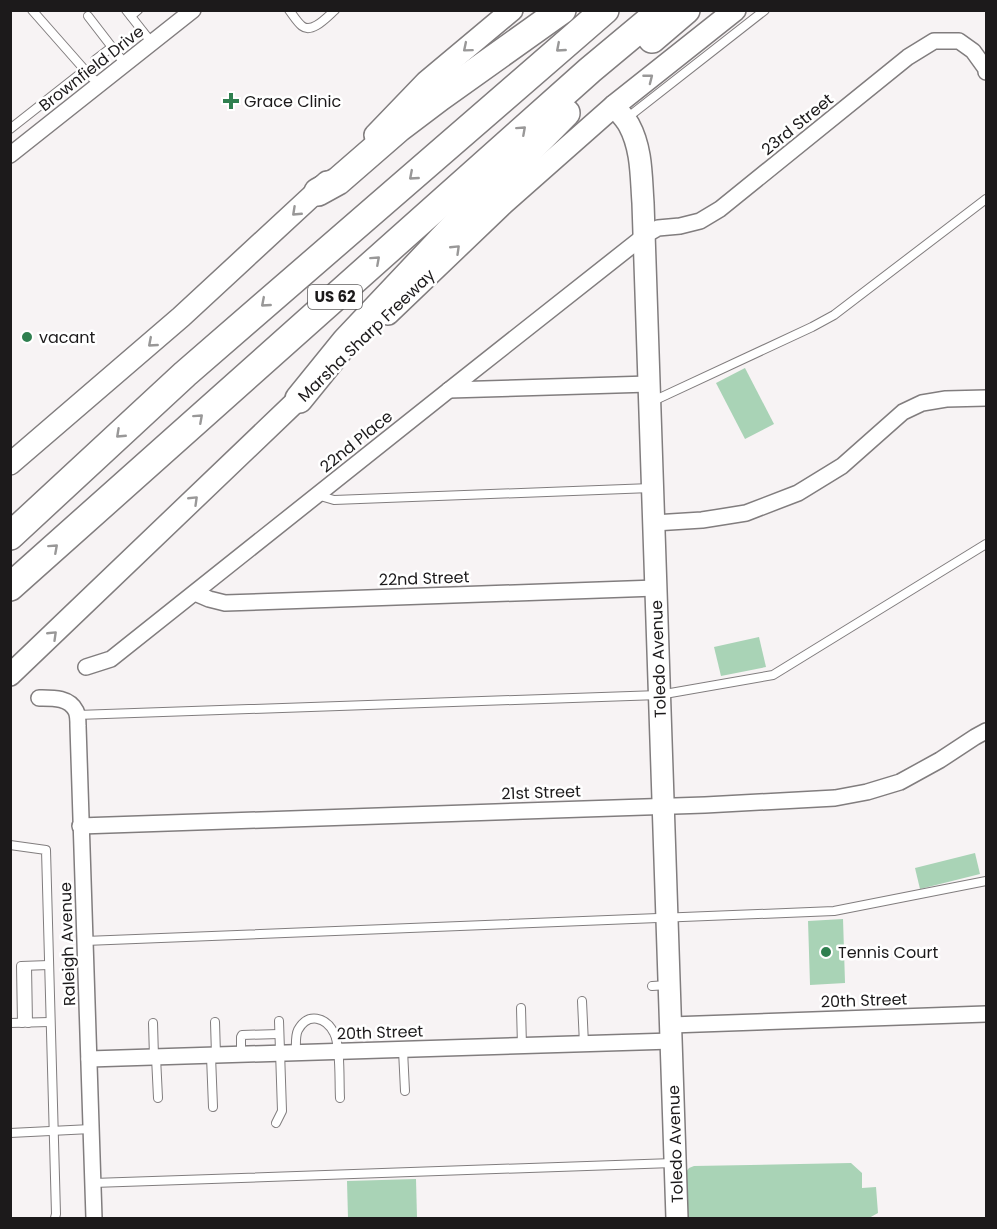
<svg xmlns="http://www.w3.org/2000/svg" width="997" height="1229" font-family="Poppins,sans-serif">
<rect width="100%" height="100%" fill="#f7f3f4"/>
<!-- green -->
<g fill="#a9d3b6">
<path d="M745,368l29,56 -29,15 -29,-56z"/>
<path d="M759,637l7,30 -45,9 -7,-29z"/>
<path d="M975,853l5,21 -60,15 -5,-21z"/>
<path d="M843,919l2,64 -35,2 -2,-64z"/>
<path d="M851,1163l11,10v15l14,-1 2,26 -9,5h-182l-2,-45 4,-5 5,-2z"/>
<path d="M416,1179l1,39h-69l-1,-37z"/>
</g>
<g fill="none" stroke-linecap="round" stroke-linejoin="round">
<!-- lane casing -->
<g stroke="#817d7e" stroke-width="10">
<g id="lane">
<path d="M32,10l59,67 9,7"/>
<path d="M126,10l26,33"/>
<path d="M289,10c4,5 8,12 13,16 10,8 25,-9 33,-16"/>
<path d="M88,16l37,48"/>
<path d="M131,16l7,-6"/>
<path d="M95,60l17,-13"/>
<path d="M627,118l138,-108"/>
<path d="M10,129l75,-59"/>
<path d="M651,402l161,-75 22,-12 152,-116"/>
<path d="M317,495l17,5 317,-12"/>
<path d="M77,715l582,-20 114,-20 213,-131"/>
<path d="M10,845l36,5 10,364 -1,4"/>
<path d="M85,941l749,-30 152,-30"/>
<path d="M27,966l1,57"/>
<path d="M652,986l16,-1"/>
<path d="M582,1001l2,43"/>
<path d="M521,1008l1,38"/>
<path d="M215,1022l1,33"/>
<path d="M10,1023l40,-1"/>
<path d="M22,1023l-1,-57 28,-1"/>
<path d="M153,1023l1,34"/>
<path d="M403,1050l2,41"/>
<path d="M296,1053c0,-8 -1,-17 2,-23 10,-18 28,-13 36,3 7,13 5,49 6,65"/>
<path d="M241,1055v-18l1,-2 37,-1"/>
<path d="M211,1056l2,51"/>
<path d="M156,1057l2,41"/>
<path d="M276,1123l6,-12 -3,-90"/>
<path d="M10,1133l81,-4"/>
<path d="M93,1183l580,-20"/>
</g>
</g>
<!-- street casing -->
<g stroke="#817d7e" stroke-width="18">
<g id="street">
<path d="M10,155l183,-145"/>
<path d="M449,390l200,-6"/>
<path d="M654,523l48,-3 44,-7 52,-20 44,-27 61,-54 19,-9 24,-4 40,-1"/>
<path d="M195,593l14,6 16,4 431,-15"/>
<path d="M86,667l25,-8 338,-269 195,-154 14,-8 22,-2 20,-5 20,-12 188,-152 26,-16h25l14,10 13,18v3"/>
<path d="M39,698c13,0 30,-1 37,13 2,4 2,10 2,15l16,492"/>
<path d="M80,826l625,-21 130,-7 32,-6 33,-10 40,-22 35,-23 11,-6"/>
<path d="M671,1025l315,-11"/>
<path d="M89,1059l583,-18"/>
</g>
</g>
<!-- secondary casing -->
<g stroke="#817d7e" stroke-width="24">
<g id="secondary">
<path d="M614,106c5,6 11,12 15,19 13,24 12,51 14,78l34,1015"/>
<path d="M375,135l51,-53 86,-72"/>
<path d="M388,314l115,-110 111,-98 121,-96"/>
<path d="M10,464l171,-147 146,-135"/>
<path d="M10,675l299,-286"/>
</g>
</g>
<!-- highway casing -->
<g stroke="#817d7e" stroke-width="30">
<g id="highway">
<path d="M652,39l34,-29"/>
<path d="M318,192l20,-11 61,-53 41,-31 122,-87"/>
<path d="M299,399l47,-58 120,-127 100,-101"/>
<path d="M10,536l175,-162 420,-364"/>
<path d="M10,587l580,-517 72,-60"/>
</g>
</g>
<!-- lane -->
<use href="#lane" stroke="#fff" stroke-width="8"/>
<!-- street -->
<use href="#street" stroke="#fff" stroke-width="15"/>
<!-- secondary -->
<use href="#secondary" stroke="#fff" stroke-width="21"/>
<!-- highway -->
<use href="#highway" stroke="#fff" stroke-width="27"/>
</g>
<!-- one-way arrows -->
<defs><path id="oneway-chevron" d="M-2-3.5L2.5 0L-2 3.5" fill="none" stroke-width="1.6" stroke-linecap="round" stroke-linejoin="round" transform="scale(1.5)"/></defs>
<g stroke="#999898">
<use href="#oneway-chevron" transform="translate(467 48) rotate(140)"/>
<use href="#oneway-chevron" transform="translate(560 48) rotate(139)"/>
<use href="#oneway-chevron" transform="translate(649 78) rotate(-38)"/>
<use href="#oneway-chevron" transform="translate(522 130) rotate(-42)"/>
<use href="#oneway-chevron" transform="translate(413 176) rotate(139)"/>
<use href="#oneway-chevron" transform="translate(296 212) rotate(137)"/>
<use href="#oneway-chevron" transform="translate(456 249) rotate(-44)"/>
<use href="#oneway-chevron" transform="translate(376 260) rotate(-42)"/>
<use href="#oneway-chevron" transform="translate(265 303) rotate(139)"/>
<use href="#oneway-chevron" transform="translate(152 343) rotate(139)"/>
<use href="#oneway-chevron" transform="translate(199 418) rotate(-42)"/>
<use href="#oneway-chevron" transform="translate(120 434) rotate(137)"/>
<use href="#oneway-chevron" transform="translate(194 500) rotate(-44)"/>
<use href="#oneway-chevron" transform="translate(54 548) rotate(-42)"/>
<use href="#oneway-chevron" transform="translate(53 635) rotate(-44)"/>
</g>
<!-- markers -->
<g fill="#2f7f4f" stroke="#fff" stroke-width="2">
<path d="M228 92h6v6h6v6h-6v6h-6v-6h-6v-6h6z"/>
<circle cx="27" cy="337" r="6"/>
<circle cx="826" cy="952" r="6"/>
</g>
<g text-anchor="middle" stroke-width="5" stroke-linejoin="round" paint-order="stroke">
<!-- shield labels -->
<rect fill="#fff" stroke="#605f5f" stroke-width="1.5" x="308" y="285" width="54" height="24" rx="4.5"/>
<g font-size="15" font-weight="bold" fill="#1c1a1b">
<text x="335" y="302">US 62</text>
</g>
<!-- street labels -->
<g font-size="16" fill="#1c1a1b" stroke="#fff">
<text transform="translate(91 68) rotate(-38)" y="6">Brownfield Drive</text>
<text transform="translate(797 124) rotate(-39)" y="6">23rd Street</text>
<text transform="translate(366 335) rotate(-44)" y="6">Marsha Sharp Freeway</text>
<text transform="translate(356 441) rotate(-39)" y="6">22nd Place</text>
<text transform="translate(424 578) rotate(-2)" y="6">22nd Street</text>
<text transform="translate(658 659) rotate(-92)" y="6">Toledo Avenue</text>
<text transform="translate(541 792) rotate(-2)" y="6">21st Street</text>
<text transform="translate(67 944) rotate(-92)" y="6">Raleigh Avenue</text>
<text transform="translate(864 1000) rotate(-2)" y="6">20th Street</text>
<text transform="translate(380 1032) rotate(-2)" y="6">20th Street</text>
<text transform="translate(675 1144) rotate(-92)" y="6">Toledo Avenue</text>
</g>
<!-- poi labels -->
<g font-size="16" fill="#1c1a1b" stroke="#fff" text-anchor="start">
<text x="244" y="107">Grace Clinic</text>
<text x="39" y="343">vacant</text>
<text x="838" y="958">Tennis Court</text>
</g>
</g>
<!-- border -->
<rect width="997" height="1229" fill="none" stroke="#1c1a1b" stroke-width="24"/>
</svg>
